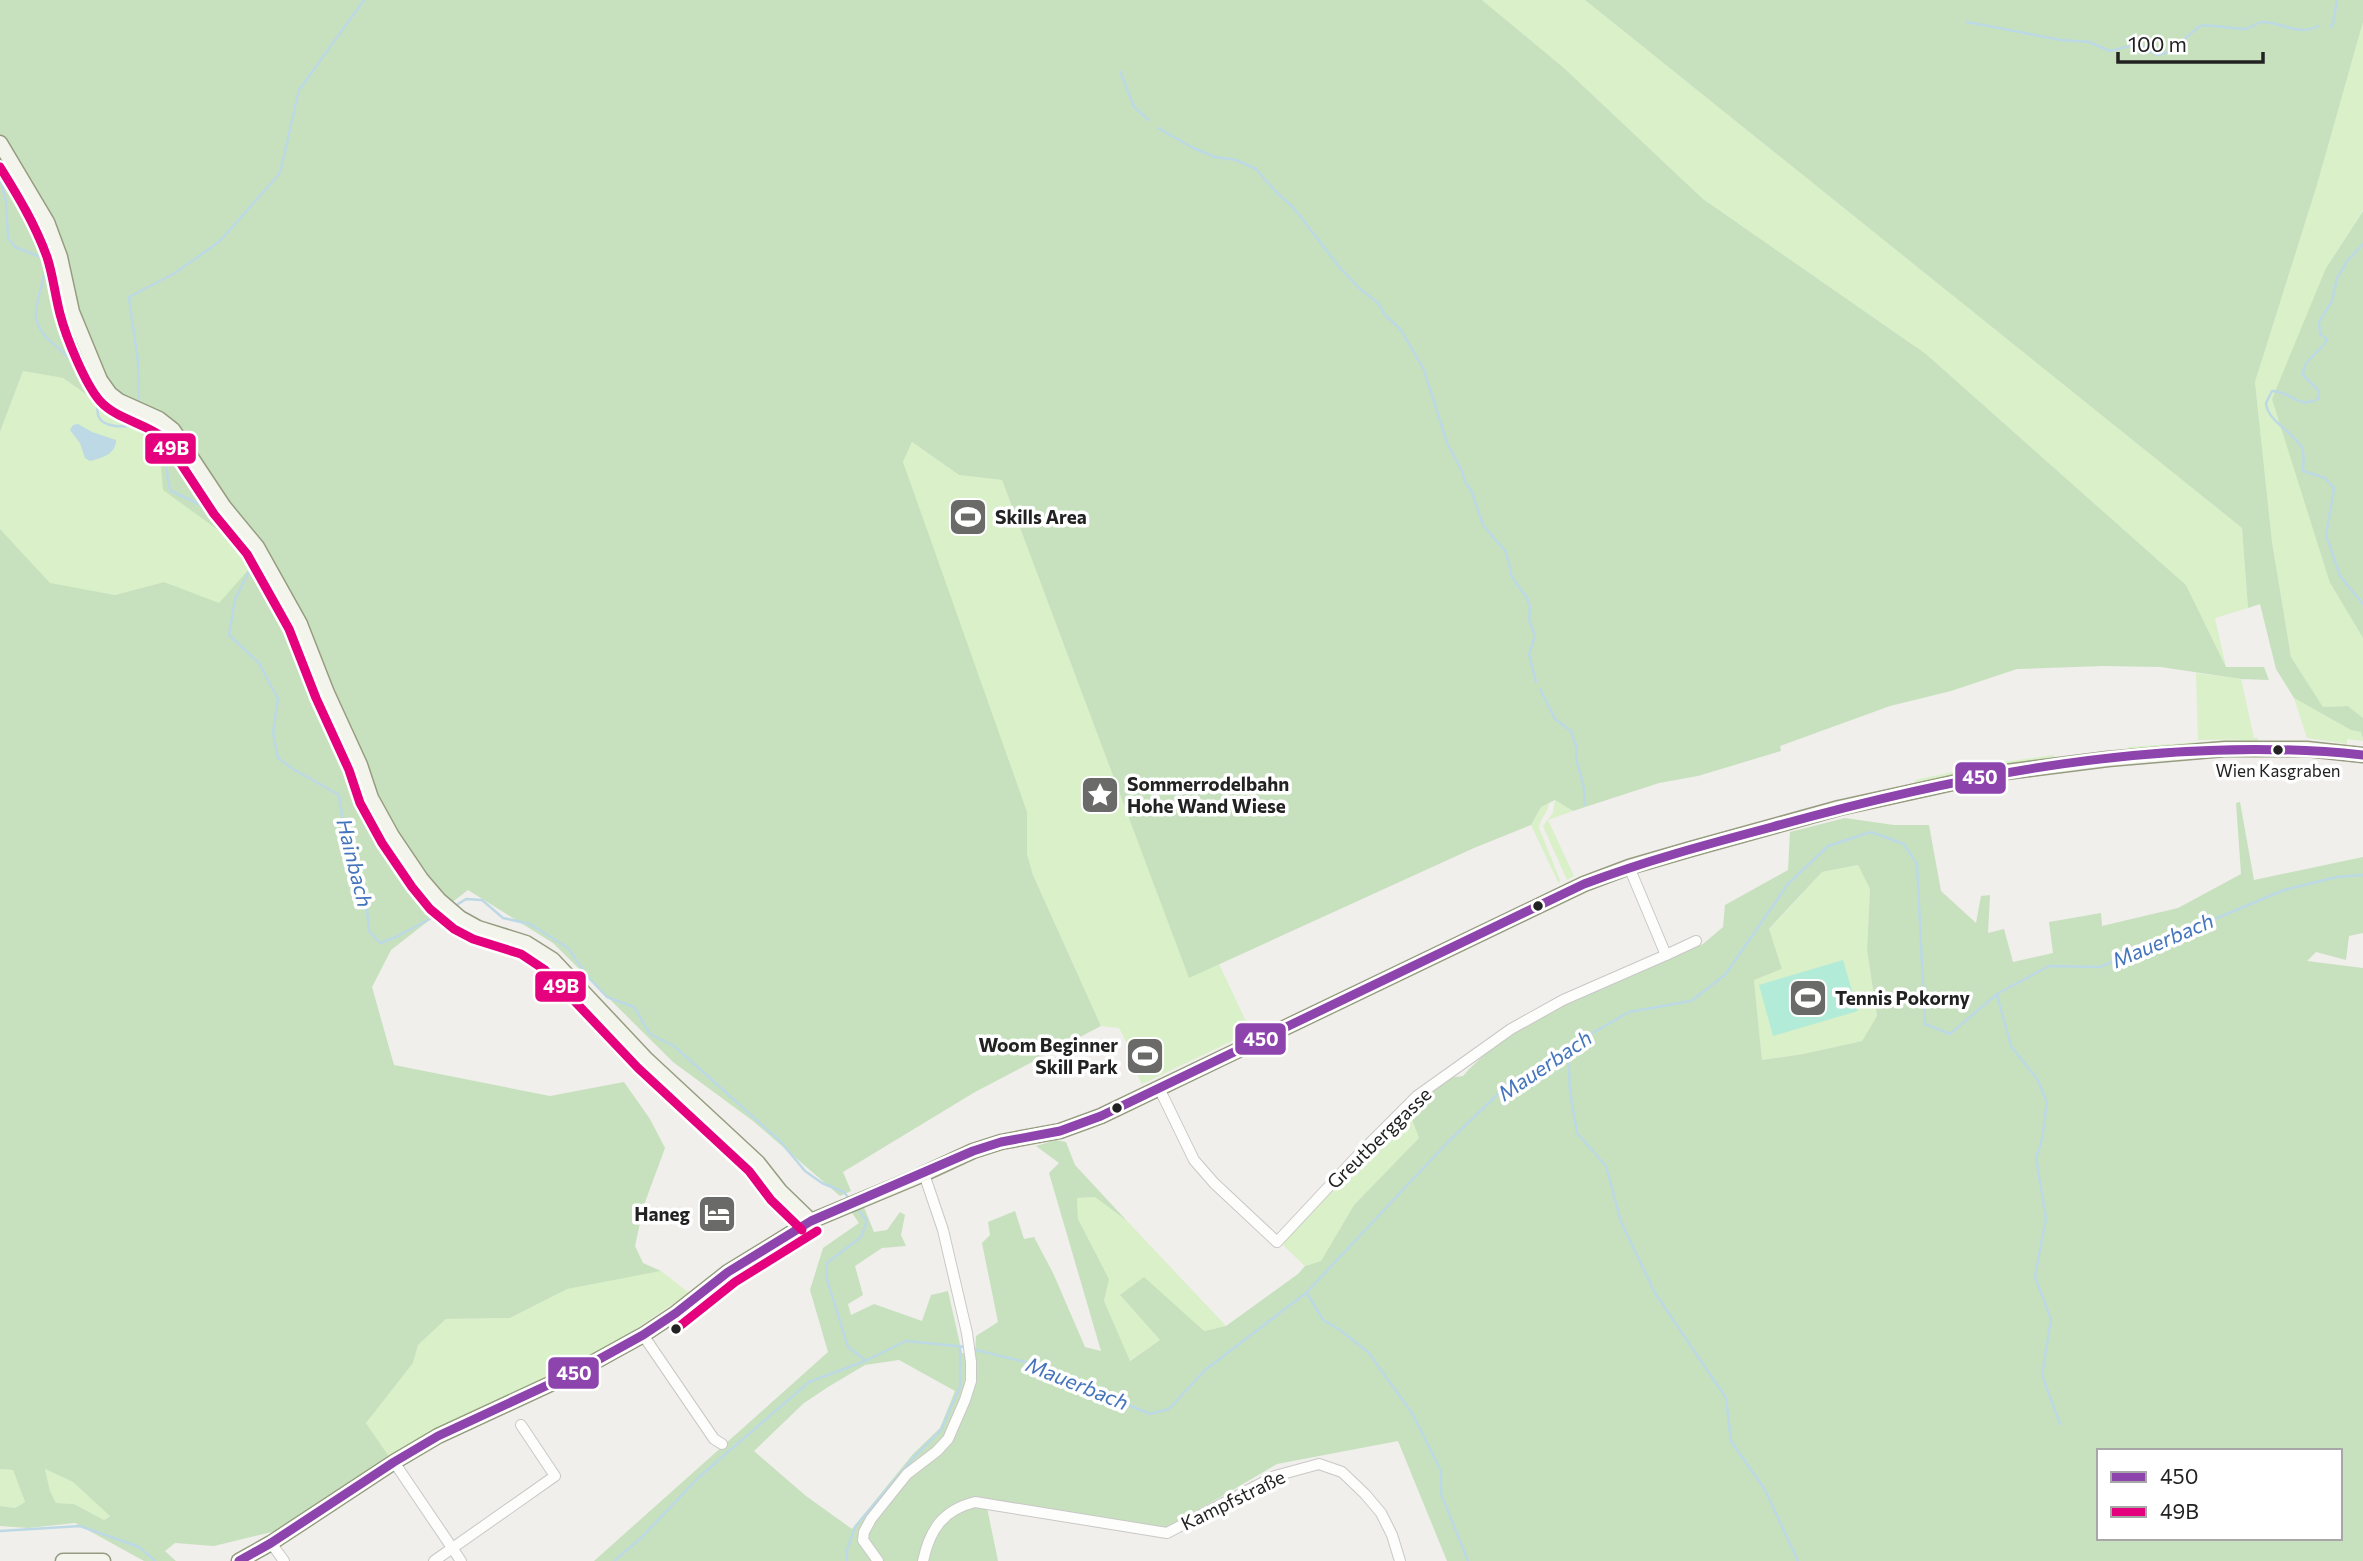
<svg xmlns="http://www.w3.org/2000/svg" width="2363" height="1561" font-family="Commissioner,sans-serif">
<rect width="100%" height="100%" fill="#f0efeb"/>
<!-- grass -->
<g fill="#d9f0c8">
<path d="M1482,0h103l657,528 6,80 -33,10 11,49 -40,-82 -260,-231 -223,-155 -139,-131z"/>
<path d="M2363,22v188l-37,58 4,315 33,55v80l-15,-12 -25,1 -32,-50 -19,-115 -17,-160 62,-197z"/>
<path d="M23,371l40,7 96,68 5,44 95,69 -40,45 -55,-22 -49,13 -65,-11 -50,-55v-97z"/>
<path d="M912,442l47,33 43,5 187,497 30,-13 32,68 -109,52 -5,-10 -4,-19 -14,-27 -18,-2 -68,-151 -6,-21v-29l-124,-363z"/>
<path d="M2196,673l45,6 13,59h4v5l-128,8 -2,-4 115,-8 -45,1z"/>
<path d="M2294,698l57,32 11,2 1,9 -16,-2v5l-40,-6z"/>
<path d="M2054,755l1,5 -68,9 -72,15v-4l80,-17z"/>
<path d="M1555,800l18,11 -25,9 26,56 -7,4 -24,-54 10,-13z"/>
<path d="M1549,803c-1,10 -9,15 -10,25l21,52 -1,4 -28,-59 10,-18z"/>
<path d="M1858,865l12,24 -3,61 10,67 -15,24 -59,13 -41,6 -8,-80 28,-11 -13,-39 53,-58z"/>
<path d="M1418,1099l-7,18 8,21 -65,67 -33,56 -16,5 -22,-21 5,-8z"/>
<path d="M1095,1197l32,24 99,105 -22,5 -84,-36 40,45 -31,21 -25,-60 5,-22 -31,-60 -1,-21z"/>
<path d="M661,1271l28,22 -92,62 -131,62 -13,3 -63,38 -24,-35 47,-60 5,-18 28,-26 64,-1 56,-29z"/>
<path d="M0,1469l13,1 12,32 -10,6 -15,-2z"/>
<path d="M45,1469l28,13 37,33 -6,5 -30,-16 -18,-1 -6,-12z"/>
</g>
<!-- forest -->
<g fill="#c7e1be" fill-rule="evenodd">
<path d="M0,0h1482l82,68 139,131 223,155 260,231 40,82h38l5,13 -28,-1 -80,-12 -58,-1 -86,3 -66,22 -61,15 -110,40 1,5 -83,25 -39,7 -86,28 -18,-11 -14,7 -10,18 -57,23 -285,130 -187,-498 -43,-5 -47,-33 -9,20 124,350v42l6,21 68,151 -126,66 -132,80 8,19 -11,5 -87,-75 -80,-59 -120,-119 -85,-53 -77,60 -19,37 22,78 156,31 74,-14 26,37 15,29 -21,57 -9,41 8,17 18,8 -94,18 -57,29 -64,1 -28,26 -5,18 -47,60 24,35 -114,73 -62,15 -39,-3 -10,8 11,10h-32l-69,-38 -47,5 -28,-2v-20l15,2 10,-6 -12,-32 -13,-1v-940l50,54 65,12 49,-13 55,21 39,-44 -95,-69 -4,-44 -96,-68 -40,-7 -23,61zM45,1469l28,13 37,34 -6,4 -30,-16 -18,-1 -6,-12z"/>
<path d="M1585,0h778v22l-46,163 -62,197 17,160 19,115 32,50 25,-1 15,12v21l-2,-7 -10,-2 -57,-32 -18,-29 -16,-65 -12,4 -6,-80z"/>
<path d="M2363,211v427l-33,-55 -58,-184 54,-131z"/>
<path d="M2240,802l14,78 109,-23v76l-14,3 -3,24 -30,-8 -9,9 56,7v593h-916l-49,-120 -121,23 -111,65 -181,-31 13,63h-404l234,-209 -18,-62 13,-42 36,-25 -9,-13 13,-5 11,27 13,-2 13,-18 5,3 -4,20 5,11 -24,2 -27,18 8,29 -15,9 3,11 23,-11 48,17 9,-26 17,-4 14,62 13,1 1,-18 22,-14 -16,-79 8,-8 -2,-13 27,-11 9,28 10,-2 19,36 32,74 16,4 -52,-178 10,-10 -23,-17 20,-6 10,2 9,23 52,56 -32,-24 -18,1 1,21 31,60 -5,22 26,60 30,-21 -40,-45 24,-18 60,54 22,-5 72,-52 7,-8 16,-5 33,-56 65,-67 -8,-21 7,-18 29,-21 16,-2c52,-60 167,-100 240,-132l20,-17 2,-22 63,-35 2,-38 55,-14 49,7h35l12,66 35,32 5,-27 9,-1 -2,38 16,-4 9,33 40,-9 -4,-31 52,-9 1,13 76,-18 63,-34 -5,-71zM1858,865l12,24 -3,61 10,66 -15,25 -59,13 -41,6 -8,-80 28,-11 -13,-40 53,-57zM899,1360l56,31 -15,37 -27,26 -61,75 -46,-33 -52,-45 50,-48 24,-16 37,-22zM2099,1451h241v87h-241z"/>
</g>
<!-- pitch -->
<path fill="#b3ebd9" d="M1843,960l15,51 -85,25 -14,-51z"/>
<!-- water -->
<path fill="#bcd9e5" d="M78,424l14,8 24,8c0,14 -14,18 -26,21l-5,-3 -5,-15 -10,-13 3,-5z"/>
<g fill="none" stroke-linecap="round" stroke-linejoin="round">
<!-- stream -->
<g stroke="#bcd9e5" stroke-width="2.5">
<path d="M1967,22l94,18 28,2 21,9 27,-7 20,11 12,-3 31,-26c15,-2 30,3 45,3 8,-1 11,-8 20,-7 19,2 36,14 53,4"/>
<path d="M2330,27l3,-3 4,-24"/>
<path d="M1120,71l14,36 15,13"/>
<path d="M1158,128l35,20 22,9 21,3 20,9 21,24 15,13 49,63 18,19 19,15 7,12 16,15 23,40 23,73 15,28 3,11 6,8 12,35 23,27 6,25 15,21 3,9 -1,13 6,16 -6,19 7,27"/>
<path d="M0,177l6,24 2,37 7,9 33,13c-3,16 -13,43 -12,57 3,19 17,25 29,37 8,7 14,17 20,25 5,7 10,17 12,24 1,8 -1,14 6,19 17,11 40,-5 55,13 13,17 5,38 13,56l30,14 19,17 26,28 5,18 -16,31 -6,36 30,28 19,36 -5,34 5,25 15,11 46,26 5,35 22,70 3,31 11,12 16,-6 47,-25"/>
<path d="M2363,244l-15,16 -11,18 -5,23 -13,21 1,12 7,5c-7,15 -24,19 -24,36l16,16 -1,8c-21,11 -26,-8 -46,-8l-6,12c1,18 27,28 36,45 3,6 1,16 1,23l22,7 9,10 -8,47 14,41 23,28"/>
<path d="M139,403l-1,-41 -9,-65 46,-24 45,-32 60,-68 19,-83 65,-90"/>
<path d="M131,425l5,-13"/>
<path d="M1540,689l15,30 16,12 6,18 -1,9 8,30 1,17"/>
<path d="M455,906l11,-7 16,1 21,18 27,6 38,24 20,29 19,20 27,10 16,27 24,12 106,95 25,30 17,12 22,9 6,8"/>
<path d="M1997,995l14,51 26,33 10,23 -5,37 -6,19 10,60 -11,59 16,42 -9,56 18,49"/>
<path d="M1568,1049l2,42 7,42 29,33 15,56 34,71 71,105 5,43 34,49 33,71"/>
<path d="M857,1208l10,13 -6,16 -34,26 -1,13 22,71 17,13"/>
<path d="M1307,1293l16,27 17,10 28,22 44,61 29,58v23l27,67"/>
<path d="M972,1349l57,14 121,51 19,-5 36,-39 101,-77 140,-149 55,-53 67,-44 61,-35 62,-11 34,-26 63,-91 40,-38 43,-14 33,12 13,20 8,160 25,10 47,-40 52,-28 51,1 184,-77 53,-13 26,-2"/>
<path d="M0,1531l80,-5 59,21 16,14"/>
<path d="M614,1561l27,-23 58,-61 110,-95 56,-21 41,-20 60,6"/>
<path d="M847,1561v-11l8,-23 59,-70 27,-27 19,-43v-40"/>
</g>
<!-- street casing -->
<g stroke="#c9c8c7" stroke-width="12">
<g id="street">
<path d="M1666,955l30,-14"/>
<path d="M1159,1088l35,72 20,23 63,59 86,-92 54,-54 94,-67 52,-29 103,-45 -37,-88"/>
<path d="M643,1335l71,104 8,5"/>
<path d="M394,1462l67,99"/>
<path d="M271,1543l13,18"/>
<path d="M434,1561l121,-85 -34,-51"/>
<path d="M878,1561l-15,-21 1,-8 7,-13 36,-45 30,-23 11,-12 17,-39 6,-19v-19l-4,-29 -24,-103 -19,-56"/>
<path d="M923,1561c7,-32 20,-51 52,-59l192,31 108,-57 44,-12 23,8 23,22 16,19 11,22 8,26"/>
</g>
</g>
<!-- secondary casing -->
<g stroke="#979c81" stroke-width="17">
<g id="secondary">
<path d="M0,143l47,79 13,35 12,55 28,68 10,14 9,7 40,18 14,11 51,77 33,40 43,77 27,69 33,72 11,33 21,38 29,43 18,21 21,18 18,10 48,15 27,17 94,100 111,103 22,28 31,30"/>
<path d="M63,1561h40"/>
<path d="M239,1561l32,-18 123,-81 44,-26 138,-64 67,-37 33,-22 52,-41 83,-51 108,-45 54,-25 28,-9 59,-11 41,-15 483,-232 45,-17 62,-18 148,-41 159,-35 110,-14 117,-10h82l56,6"/>
</g>
</g>
<!-- street -->
<use href="#street" stroke="#fdfdfc" stroke-width="10"/>
<!-- secondary -->
<use href="#secondary" stroke="#f3f5ec" stroke-width="14"/>
<!-- bus-1 casing -->
<g stroke="#fff" stroke-width="14">
<path id="bus-1" d="M239,1561l32,-18 123,-81 44,-26 138,-64 67,-37 33,-22 52,-41 83,-51 162,-70 28,-9 59,-11 41,-15 483,-232c61,-23 124,-40 188,-57 187,-52 396,-93 591,-72"/>
</g>
<!-- bus-2 casing -->
<g stroke="#fff" stroke-width="14">
<g id="bus-2">
<path d="M0,167c18,29 35,57 47,90 6,18 8,38 13,57 6,23 25,70 40,87 16,18 45,22 64,37l50,76 33,40 42,75 27,69 33,72 11,33 22,40 30,44 18,22 24,20 19,10 48,15 24,16 93,98 111,103 22,29 31,30"/>
<path d="M676,1329l59,-47 82,-51"/>
</g>
</g>
<!-- bus-1 -->
<use href="#bus-1" stroke="#8e44ad" stroke-width="9"/>
<!-- bus-2 -->
<use href="#bus-2" stroke="#e5007d" stroke-width="9"/>
</g>
<!-- icons -->
<defs>
<g id="stadium-square" transform="scale(2.0125)"><rect x="-9" y="-9" width="18" height="18" rx="4" fill="#6a6a68" stroke="#fff"/><path d="M0-5a6.5 5 0 1 0 0 10a6.5 5 0 1 0 0-10ZM-3.5-1.8h7v3.6h-7Z" fill="#fff"/></g>
<g id="sight-square" transform="scale(2.0125)"><rect x="-9" y="-9" width="18" height="18" rx="4" fill="#6a6a68" stroke="#fff"/><path d="M0-6L1.8-2.2L6-1.7L2.9 1.2L3.7 5.4L0 3.3L-3.7 5.4L-2.9 1.2L-6-1.7L-1.8-2.2Z" fill="#fff"/></g>
<g id="hotel-square" transform="scale(2.0125)"><rect x="-9" y="-9" width="18" height="18" rx="4" fill="#6a6a68" stroke="#fff"/><path d="M-6-4.5h1.5V1H6V5H4.5V3h-9V5H-6ZM-4 0a1.8 1.8 0 1 1 3.6 0ZM.5 0V-2.5h3Q6-2.5 6 0Z" fill="#fff"/></g>
</defs>
<g fill-rule="evenodd">
<use href="#stadium-square" x="968" y="517"/>
<use href="#sight-square" x="1100" y="795"/>
<use href="#stadium-square" x="1808" y="998"/>
<use href="#stadium-square" x="1145" y="1056"/>
<use href="#hotel-square" x="717" y="1214"/>
</g>
<!-- markers -->
<g fill="#222" stroke="#fff" stroke-width="2.5">
<circle cx="2278" cy="750" r="6"/>
<circle cx="1538" cy="906" r="6"/>
<circle cx="1117" cy="1108" r="6"/>
<circle cx="676" cy="1329" r="6"/>
</g>
<g text-anchor="middle" stroke-width="7" stroke-linejoin="round" paint-order="stroke">
<!-- bus labels -->
<g font-size="17" fill="#222" stroke="#fff">
<text x="2278" y="777">Wien Kasgraben</text>
</g>
<!-- poi labels -->
<g font-size="19" font-weight="bold" fill="#222" stroke="#fff" text-anchor="start">
<text x="995" y="524">Skills Area</text>
<text x="1127" y="791">Sommerrodelbahn<tspan x="1127" dy="22">Hohe Wand Wiese</tspan></text>
<text x="1835" y="1005">Tennis Pokorny</text>
<text x="1118" y="1052" text-anchor="end">Woom Beginner<tspan x="1118" dy="22">Skill Park</tspan></text>
<text x="690" y="1221" text-anchor="end">Haneg</text>
</g>
<!-- street labels -->
<g font-size="19" fill="#222" stroke="#fff">
<text transform="translate(1379 1138) rotate(-44)" y="7">Greutberggasse</text>
<text transform="translate(1233 1500) rotate(-26)" y="7">Kampfstraße</text>
</g>
<!-- water labels -->
<g font-size="21" font-style="italic" fill="#4474bb" stroke="#fff">
<text transform="translate(354 863) rotate(76)" y="7">Hainbach</text>
<text transform="translate(2163 941) rotate(-23)" y="7">Mauerbach</text>
<text transform="translate(1545 1066) rotate(-34)" y="7">Mauerbach</text>
<text transform="translate(1077 1384) rotate(22)" y="7">Mauerbach</text>
</g>
</g>
<g stroke="#fff" stroke-width="2.5">
<rect x="144" y="432" width="53" height="33" rx="7" fill="#e5007d"/>
<rect x="1954" y="761" width="53" height="34" rx="7" fill="#8e44ad"/>
<rect x="534" y="970" width="53" height="33" rx="7" fill="#e5007d"/>
<rect x="1234" y="1022" width="53" height="34" rx="7" fill="#8e44ad"/>
<rect x="547" y="1356" width="53" height="34" rx="7" fill="#8e44ad"/>
</g>
<g font-size="19" text-anchor="middle" font-weight="bold" fill="#fff">
<text x="171" y="455">49B</text>
<text x="1980" y="784">450</text>
<text x="561" y="993">49B</text>
<text x="1261" y="1046">450</text>
<text x="574" y="1380">450</text>
</g>
<!-- legend -->
<rect x="2097" y="1449" width="245" height="91" fill="#ffffff" stroke="#a7a7a7" stroke-width="2"/>
<rect x="2111" y="1472" width="35" height="10" fill="#8e44ad" stroke="#a7a7a7" stroke-width="2"/>
<text x="2160" y="1484" font-size="21" fill="#222222">450</text>
<rect x="2111" y="1507" width="35" height="10" fill="#e5007d" stroke="#a7a7a7" stroke-width="2"/>
<text x="2160" y="1519" font-size="21" fill="#222222">49B</text>
<!-- scale -->
<path d="M2118 52v10h145v-10" fill="none" stroke="#222222" stroke-width="3.5"/>
<text x="2128" y="52" font-size="21" fill="#222222" stroke="#ffffff" stroke-width="5" paint-order="stroke">100 m</text>
</svg>
